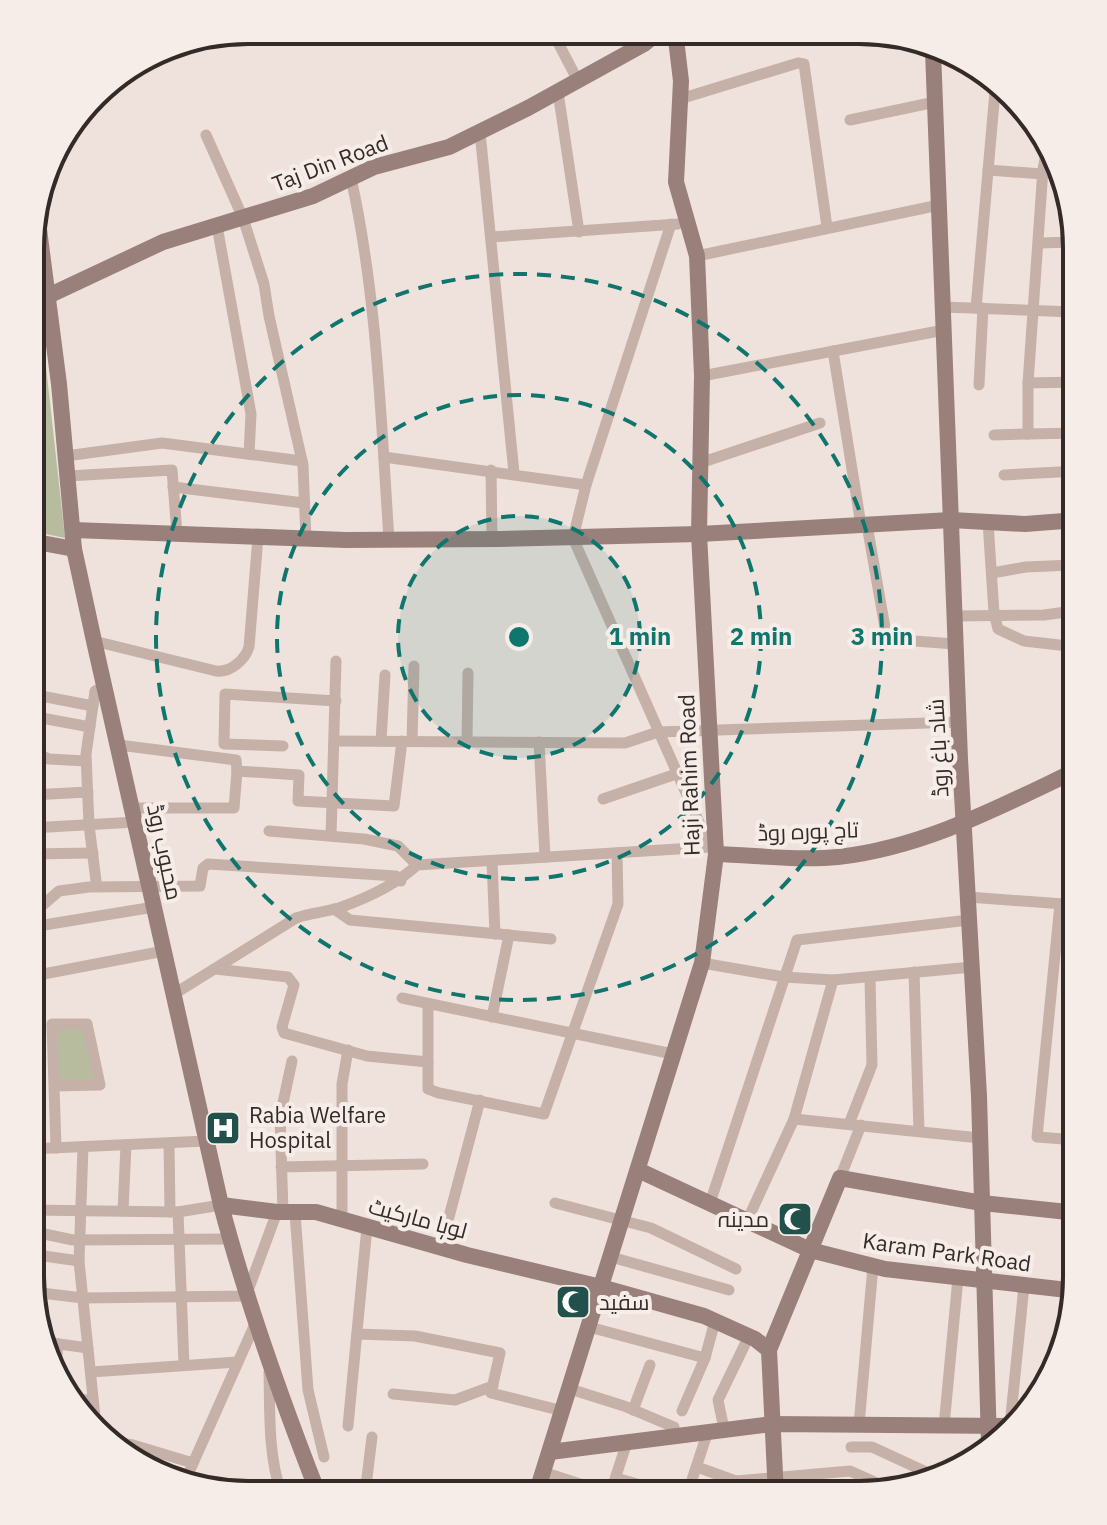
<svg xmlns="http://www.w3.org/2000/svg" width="1107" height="1525" font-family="'IBM Plex Sans',Cairo,sans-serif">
<rect width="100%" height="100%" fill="#efe2dc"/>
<!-- green -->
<g fill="#b8bc9e">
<path d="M32,240l33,298 -34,-7z"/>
<path d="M52,1024h35l13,61 -46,1z"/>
</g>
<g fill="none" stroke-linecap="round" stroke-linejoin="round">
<!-- street -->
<g stroke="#c6b1a9" stroke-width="11">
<path d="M552,31l26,50"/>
<path d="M558,92l21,140"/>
<path d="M680,99l118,-36 6,1 23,163"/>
<path d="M850,120l85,-18"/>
<path d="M480,132l34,341"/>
<path d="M206,135l37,83 21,66 5,32 34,149 3,74"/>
<path d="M1048,143l-5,26 -15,214v51l49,-1"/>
<path d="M988,170l55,4 16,-4"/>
<path d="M351,178c26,117 30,242 38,362"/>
<path d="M671,224l-85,261 -13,53 137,309 5,7"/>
<path d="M217,226l34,188 -2,40"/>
<path d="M491,237l187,-13"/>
<path d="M1070,242l7,274"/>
<path d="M1039,243l35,-1"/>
<path d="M697,256l242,-51"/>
<path d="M943,307l131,5"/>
<path d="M976,308l20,-228"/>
<path d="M833,351l28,174"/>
<path d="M702,376l242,-46"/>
<path d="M1028,383l48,-1"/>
<path d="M979,385l4,-77"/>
<path d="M994,435l34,-1"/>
<path d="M66,456l96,-13 140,18"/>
<path d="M384,457l202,28"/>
<path d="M700,463l120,-40"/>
<path d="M491,470l1,69"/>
<path d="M1004,475l73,-4"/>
<path d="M68,476l104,-6 5,64"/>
<path d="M173,487l131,16"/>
<path d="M1072,520l1,127"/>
<path d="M988,522l6,91 4,16 26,12 53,6"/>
<path d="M867,525l20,114 68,5"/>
<path d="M992,573l34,-6 46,-2"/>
<path d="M954,616l90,-1 29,-4"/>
<path d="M94,641l122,30c14,2 29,-11 33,-24l9,-110"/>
<path d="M31,694l62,12"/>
<path d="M31,716l59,11"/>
<path d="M335,741l290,2 33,-11 300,-10"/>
<path d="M381,741l4,-66"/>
<path d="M412,741l2,-75"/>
<path d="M467,742l1,-69"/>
<path d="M539,742l6,115"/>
<path d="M119,745l117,15 1,11 62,4 -1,26 96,5 8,-65"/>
<path d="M283,746l-59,-2 1,-50 111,7"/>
<path d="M31,752l18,7 37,2"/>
<path d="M31,795l57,-3"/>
<path d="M603,799l73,-25"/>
<path d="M133,808h101l3,-37"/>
<path d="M31,828l105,-6"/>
<path d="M269,831l95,8 34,7 19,19"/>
<path d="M331,836l5,-175"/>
<path d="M31,854l62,-1"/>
<path d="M492,861l3,73"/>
<path d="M96,881l-7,-56 -3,-71 9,-63 11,-5"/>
<path d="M968,897l109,8"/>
<path d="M1060,904l-23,233 40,3"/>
<path d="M334,909l16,11 201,19"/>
<path d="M38,926l-1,-16 22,-19 30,-4 111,-1 3,-18 5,-4 188,12 5,5"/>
<path d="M702,963l82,14 49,3 139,-13"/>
<path d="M215,969l73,8 6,8 -12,42 2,6 83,23 61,6"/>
<path d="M914,972l5,159"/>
<path d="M33,976l5,-50 116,-19"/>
<path d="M31,987l2,-11 131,-25"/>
<path d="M174,994l122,-76c14,-5 29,-6 43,-10 28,-10 57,-23 78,-43l293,-18"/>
<path d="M402,998l271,56"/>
<path d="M428,1004v85l11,4 105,21 74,-210 -1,-51"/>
<path d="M492,1017l17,-82"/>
<path d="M54,1086l46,-1 -13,-61h-35l4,124"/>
<path d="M794,1119l186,19"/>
<path d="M849,1124l23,-59 -2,-87"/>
<path d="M169,1143l1,69"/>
<path d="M83,1147l-4,114 17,166"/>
<path d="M30,1149l176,-8"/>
<path d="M281,1167l142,-3"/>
<path d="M840,1178l21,-53"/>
<path d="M555,1203l96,25 85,41"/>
<path d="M710,1203l87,-263 172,-20"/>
<path d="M30,1210l148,2 43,-7"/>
<path d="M31,1210l3,-61"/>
<path d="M123,1211l3,-66"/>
<path d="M178,1212l6,153"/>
<path d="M283,1212l-3,-95 12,-56"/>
<path d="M295,1213l13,177 16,67"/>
<path d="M342,1220v-136l6,-34"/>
<path d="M747,1221l47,-102 39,-139"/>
<path d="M30,1231l43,9 157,-1"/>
<path d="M441,1247l39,-147"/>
<path d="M30,1254l49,7"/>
<path d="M611,1257l118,33"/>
<path d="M33,1292l50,6 163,-2 31,-84"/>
<path d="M589,1327l116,31 10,-37"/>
<path d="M357,1334l58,2 85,17 -9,40 72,18"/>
<path d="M45,1342l43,6"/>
<path d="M91,1372l146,-10"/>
<path d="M269,1372c1,41 -1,82 12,121"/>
<path d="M55,1376l3,-32"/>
<path d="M570,1389l54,17 50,21v9"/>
<path d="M393,1394l62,6 38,-14"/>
<path d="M72,1398l21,3"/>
<path d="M633,1410l17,-45"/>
<path d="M682,1411l23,-53"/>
<path d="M859,1425l14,-159"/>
<path d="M1010,1425l14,-139"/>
<path d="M348,1426l19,-199"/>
<path d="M944,1426l14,-148"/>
<path d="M724,1429l-6,-29 31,-64"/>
<path d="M108,1441l25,4 60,18"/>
<path d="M851,1447h21l65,30"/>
<path d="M697,1467l39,14 114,-10 38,17"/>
<path d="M543,1472l68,22"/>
<path d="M616,1478l57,16"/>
<path d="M186,1479l69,-155"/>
<path d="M614,1482l13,-40"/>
<path d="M365,1494l7,-57"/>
<path d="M687,1495l21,-64"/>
<path d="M732,1495l4,-14"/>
</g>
<!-- secondary -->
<g stroke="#99807b" stroke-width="16">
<path d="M933,51l27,708 19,337 10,347"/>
<path d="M36,206l23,178 15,165 20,92 127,564c26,99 60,193 97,288"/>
<path d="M48,296l115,-54 150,-46 61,-29 75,-20 79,-39 116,-64 16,-13"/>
<path d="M73,530l273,10 153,-1 200,-5 252,-14 74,4 52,-4"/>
<path d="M31,541l43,8"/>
<path d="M716,854c38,1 83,7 122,3 87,-10 161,-50 239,-87"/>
<path d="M638,1170l172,80 75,19 191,22"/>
<path d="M221,1205l56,7h39l151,43 134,32 103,29 51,23 14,11"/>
<path d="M550,1452l222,-28 236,2"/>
<path d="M536,1494l166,-531 14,-109 -17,-320 3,-158 -5,-120 -21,-74 5,-101 -6,-50"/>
<path d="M776,1495l-7,-145 71,-172 142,25 95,10"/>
</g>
</g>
<!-- distance rings -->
<circle cx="519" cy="637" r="121" fill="#0f766e" fill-opacity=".12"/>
<g fill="none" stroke="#0f766e" stroke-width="4" stroke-dasharray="14 10">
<circle cx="519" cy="637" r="121"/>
<circle cx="519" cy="637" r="242"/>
<circle cx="519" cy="637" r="363"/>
</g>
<!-- icons -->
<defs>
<g id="hospital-square" transform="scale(1.8)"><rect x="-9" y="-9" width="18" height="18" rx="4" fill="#22514b" stroke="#f7ede8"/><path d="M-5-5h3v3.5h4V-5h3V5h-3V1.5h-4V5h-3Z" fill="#fff"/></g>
<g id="mosque-square" transform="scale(1.8)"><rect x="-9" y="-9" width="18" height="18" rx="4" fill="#22514b" stroke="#f7ede8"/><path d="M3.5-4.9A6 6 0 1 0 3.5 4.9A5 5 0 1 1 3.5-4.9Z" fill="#fff"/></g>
</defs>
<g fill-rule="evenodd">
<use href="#hospital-square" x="223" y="1128"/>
<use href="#mosque-square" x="795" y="1219"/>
<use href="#mosque-square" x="573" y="1302"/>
</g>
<g text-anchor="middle" stroke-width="8" stroke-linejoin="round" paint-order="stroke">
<!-- street labels -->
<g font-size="22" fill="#342a28" stroke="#f7ede8">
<text transform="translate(330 163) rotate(-21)" y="8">Taj Din Road</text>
<text transform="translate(938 748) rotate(-93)" y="8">شاد باغ روڈ</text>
<text transform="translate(689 775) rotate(-92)" y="8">Haji Rahim Road</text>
<text transform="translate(808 831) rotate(-2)" y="8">تاج پورہ روڈ</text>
<text transform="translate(165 852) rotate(78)" y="8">محبوب روڈ</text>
<text transform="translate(418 1218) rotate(15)" y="8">لوہا مارکیٹ</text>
<text transform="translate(947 1252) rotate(8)" y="8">Karam Park Road</text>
</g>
<!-- poi labels -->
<g font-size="22" fill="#342a28" stroke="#f7ede8" text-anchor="start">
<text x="249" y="1123">Rabia Welfare<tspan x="249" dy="25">Hospital</tspan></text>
<text x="769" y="1227" text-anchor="end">مدینہ</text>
<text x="599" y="1310">سفید</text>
</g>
</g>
<!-- crop -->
<path d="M0 0H1107V1525H0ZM248 44H859A204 204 0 0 1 1063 248V1277A204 204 0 0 1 859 1481H248A204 204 0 0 1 44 1277V248A204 204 0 0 1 248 44Z" fill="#f7ede8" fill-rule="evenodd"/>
<path fill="none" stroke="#342a28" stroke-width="4" d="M248 44H859A204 204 0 0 1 1063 248V1277A204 204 0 0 1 859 1481H248A204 204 0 0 1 44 1277V248A204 204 0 0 1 248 44Z"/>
<circle cx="519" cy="637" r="12" fill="#0f766e" stroke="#f7ede8" stroke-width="4"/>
<g font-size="24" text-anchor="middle" font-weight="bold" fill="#0f766e" stroke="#f7ede8" stroke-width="8" stroke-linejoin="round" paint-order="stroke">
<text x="640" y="645">1 min</text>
<text x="761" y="645">2 min</text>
<text x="882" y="645">3 min</text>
</g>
</svg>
